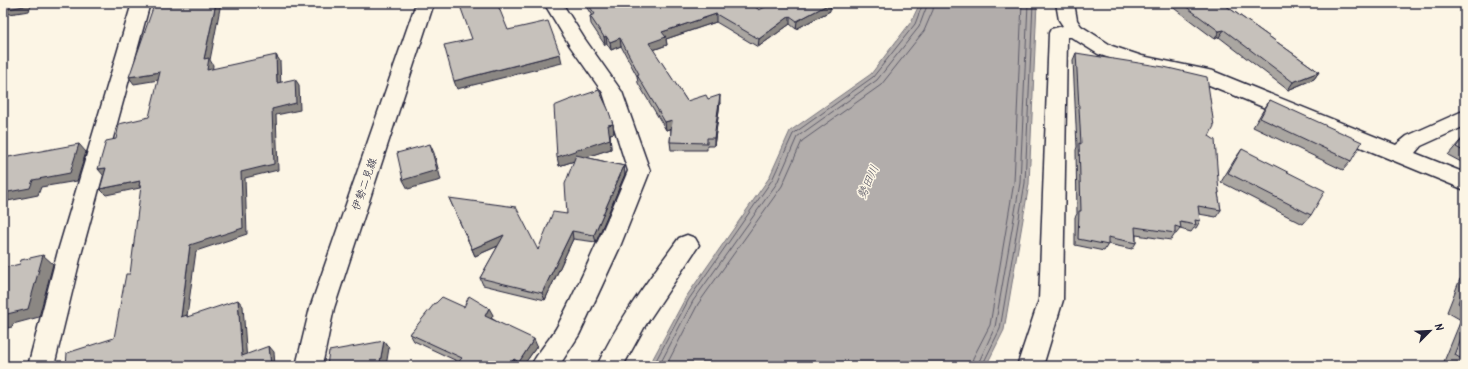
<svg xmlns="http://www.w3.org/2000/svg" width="1468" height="369" font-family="Kalam,'Klee One',sans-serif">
<rect width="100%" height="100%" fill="#fcf5e5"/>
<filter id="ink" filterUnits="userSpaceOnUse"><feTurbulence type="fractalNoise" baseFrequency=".025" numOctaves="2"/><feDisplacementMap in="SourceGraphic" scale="8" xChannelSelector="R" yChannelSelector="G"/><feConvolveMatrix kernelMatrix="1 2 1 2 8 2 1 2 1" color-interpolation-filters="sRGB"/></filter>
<g filter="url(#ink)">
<!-- water -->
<path fill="#b2adab" stroke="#78757e" d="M920,3h117l-8,181 -25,146 -18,36h-337l37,-69 83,-119 21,-47 81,-57 40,-52z"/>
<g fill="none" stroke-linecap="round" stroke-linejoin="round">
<!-- shore -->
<g stroke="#5c5a68" stroke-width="1">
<path d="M653,366l36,-67 83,-119 21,-46 80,-57 42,-53 8,-21"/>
<path d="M659,366l34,-65 84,-118 20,-46 80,-57 42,-53 9,-24"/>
<path d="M666,366l32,-62 84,-118 20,-45 79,-56 43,-54 9,-21 1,-7"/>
<path d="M971,366l2,-8 17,-33 24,-143 8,-179"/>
<path d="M977,366l18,-39 25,-144 8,-180"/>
<path d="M982,366l18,-37 25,-146 8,-180"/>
</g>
<!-- minor casing -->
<g stroke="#22223b" stroke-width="3">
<g id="minor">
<path d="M132,3h18l-68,248 -28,115h-26l30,-115z"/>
<path d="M544,3h18l22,35 38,54 28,79 -31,78 -40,86 -20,31h-28c7,-15 19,-26 27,-41 26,-50 48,-102 70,-154l-25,-78 -33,-47z"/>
<path d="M1056,3h18l3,17 4,6 31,20 30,10 71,15 183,74 11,-9 58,-26v16l-44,20 -6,7 50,20v17l-263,-108 -64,-14 -40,-14 -27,-17h-4l-4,263 -20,66h-26l22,-66 10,-267 2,-4 12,-3 -4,-6z"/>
<path d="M687,235l8,3 4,7 -54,81 -22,40h-26c21,-46 52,-87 82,-128z"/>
</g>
</g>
<!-- secondary casing -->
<g stroke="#22223b" stroke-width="3">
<path id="secondary" d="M416,3h18l-100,305 -12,58h-26l14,-58z"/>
</g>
<!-- minor -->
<use href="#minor" fill="#fcf5e5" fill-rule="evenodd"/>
<!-- secondary -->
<use href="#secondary" fill="#fcf5e5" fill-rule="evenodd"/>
</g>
<!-- wall -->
<g fill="#aaa6a1" stroke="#22223b">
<path d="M584,3h167l8,7 71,1 -34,18 -6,-5 -32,23 -42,-25 -50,17 1,6 -14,5 34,51 21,-2 12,4 -6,43h-7v4h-36l-1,-8 1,-13 -5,1 -28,-47 -1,-7 -16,-30 -10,4 -4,-6 -2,1 -14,-21 -1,-8h2z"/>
<path d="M1172,3h50l97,69 -5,7 -26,11 -69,-53 -4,2 -44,-33 1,-2z"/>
<path d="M1076,53l133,83 10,57 -1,1 3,16 -5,7 -17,-3 1,7 -4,7h-2l-3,4 -11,-3 -4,5h-1l-4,6 -35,-5v8l-4,6 -24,-5 -4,7 -29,-6v-28l2,-3 -1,-64 1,-3 -4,-87z"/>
<path d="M1270,100l81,61 -8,9 -90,-43 11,-18z"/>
<path d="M613,124l1,9 -4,1 1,15 -26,8 39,9 1,8 -29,68 -23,-3 -28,61 -62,-15 -3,-7 18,-32 -23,10 -26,-58 89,52 29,-36 7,-53 -15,5z"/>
<path d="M1465,135v29l-17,-9z"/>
<path d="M1242,149l69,66 -8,9 -82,-42 14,-23z"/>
<path d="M1465,275v91h-17l-5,-2 18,-44 -14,-8 13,-33z"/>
<path d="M436,303l57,12 -2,3 46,28 -14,20h-68l4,-4 -45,-21 -4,-7z"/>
</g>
<!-- shaded-wall -->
<g fill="#8b8783" stroke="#22223b">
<path d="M26,3h6l-3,8 -26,4v-5z"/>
<path d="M216,3h5l-11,57 3,5 -1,11 -5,-6 -3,-11z"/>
<path d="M831,3l-1,8 -34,18 1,-8z"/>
<path d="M716,14v8l-50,17 1,6 -17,6 -1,-8 13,-11z"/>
<path d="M790,16v8l-32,23 1,-8z"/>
<path d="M1224,30l-5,7 -4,2 4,-8z"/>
<path d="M606,36l1,8 -2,1 -1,-8z"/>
<path d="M620,38l1,8 -10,4 -1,-8z"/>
<path d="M560,54l2,9 -105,26 -3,-8z"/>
<path d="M276,55l4,6 1,28 -4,-6z"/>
<path d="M160,72l5,7 -31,5 -5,-7z"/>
<path d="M1319,72l-5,7 -26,11 5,-8z"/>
<path d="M295,79l4,6 1,25 -24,5 2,55 -33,8 2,56 -51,17 -9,65 6,5 -12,-4 9,-72 51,-73 31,-63z"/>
<path d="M720,95v8l-6,43v-8z"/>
<path d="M672,120v8l-6,2 -1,-8z"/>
<path d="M613,124l1,9 -4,1 1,15 -52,17 -2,-9 51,-32z"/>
<path d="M79,144l7,8 -9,29 -36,6 -3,8 -35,7v-9l30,-13z"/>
<path d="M430,144l4,9 7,27 -33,9 -5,-9z"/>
<path d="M624,166l1,8 -29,68 -2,-7z"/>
<path d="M106,168l-2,8 -6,-7z"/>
<path d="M140,181v7l-34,7 -6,-6z"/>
<path d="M572,231l1,8 -28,61 -3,-7z"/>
<path d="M504,235l3,7 -32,14 -3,-7z"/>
<path d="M43,255l10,9 -14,53 -26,7 -1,3 -9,2v-14z"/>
<path d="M238,300l5,6 4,56 -5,-6z"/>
<path d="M489,308l4,7 -4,8 -4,-7z"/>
<path d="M534,339l3,7 -14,20h-3l-1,-4z"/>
<path d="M384,341l5,7 -3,18h-3l-3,-4z"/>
<path d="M269,346l5,6 1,14h-4z"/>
<path d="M514,359l3,7h-9z"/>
</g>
<!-- building -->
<g fill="#c6c1bb" stroke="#22223b">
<path d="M3,3h23l-2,3 -21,4z"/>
<path d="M163,3h53l-12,56 5,-1 -2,12 69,-15 1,28 18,-4 1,24 -24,6 2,55 -33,8 2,56 -53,17 -9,72 6,-2v2l51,-17 4,56 27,-10 2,20h-205l1,-13 47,-15 12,-64h4l11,-88h-2l1,-5 -40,8 6,-21 -8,1 8,-28 10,-2 3,-15 30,-7 11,-45 -31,5 25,-72z"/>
<path d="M459,3h38l11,27 40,-9 12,33 -106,27 -10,-36 28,-6z"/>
<path d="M587,3h164l8,7 14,-7h58l-34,18 -7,-5 -31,23 -43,-25 -54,18 4,5 -17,6 38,58 19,-6 2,4 12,-4 -6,43h-7v5l-37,-1 2,-22 -7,2 -28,-47 2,-1 -19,-36 -10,4 -4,-6 -2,1 -14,-21 5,-2z"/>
<path d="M1181,3h41l97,69 -26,10 -69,-52 -5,1z"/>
<path d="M1076,53l88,14 43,10 7,49 -5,10 6,4 4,53h-1l3,17 -23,-4 2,15 -5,-1 1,5 -16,-3 1,6 -6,-2v7l-40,-6 1,16 -28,-6v8l-30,-6 1,-28h2l-2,-68 2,1z"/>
<path d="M599,90l9,19 5,15 -5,1 2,14 -53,18 -3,-51 15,-6z"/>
<path d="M1270,100l92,42 -11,19 -91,-43z"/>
<path d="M1465,136v16l-9,-5z"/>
<path d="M79,144l-9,29 -37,7 -3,8 -27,5v-35z"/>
<path d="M430,144l7,26 -34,10 -6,-27z"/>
<path d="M1242,149l83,42 -14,24 -83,-42z"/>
<path d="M576,155l48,11 -30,69 -22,-4 -30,62 -62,-15 24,-43 -32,14 -23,-51 67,9 22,43 15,-38 14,2 -2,-30z"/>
<path d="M43,255l-15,54 -25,6v-47l17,-4 1,-4z"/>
<path d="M1465,285v22l-7,-4z"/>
<path d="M469,296l20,12 -4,8 49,23 -15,23 -5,-3 -6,7h-53l7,-8 -52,-24 25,-31h1l6,-6 22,10z"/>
<path d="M1465,329v32l-10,-6z"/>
<path d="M384,341l-4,21 4,4h-57l2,-15z"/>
</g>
</g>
<g text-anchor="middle" stroke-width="3" stroke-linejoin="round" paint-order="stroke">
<!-- street labels -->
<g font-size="11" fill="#22223b" stroke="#fcf5e5">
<text transform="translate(364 184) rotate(-71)" y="4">伊勢二見線</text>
</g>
<!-- water labels -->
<g font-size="12" font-style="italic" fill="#545362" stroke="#fcf5e5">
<text transform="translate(868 182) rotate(-66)" y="4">勢田川</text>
</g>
</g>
<!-- margin -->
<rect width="1468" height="369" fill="none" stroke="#fcf5e5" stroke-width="16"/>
<rect x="8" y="8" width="1452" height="353" fill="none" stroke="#22223b" stroke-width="1.5" filter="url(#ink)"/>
<!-- north arrow -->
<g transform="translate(1430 331) rotate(66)" stroke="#fcf5e5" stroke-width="3" paint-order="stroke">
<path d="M0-3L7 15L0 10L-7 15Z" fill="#22223b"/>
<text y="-6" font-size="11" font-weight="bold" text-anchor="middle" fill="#22223b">N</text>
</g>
</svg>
